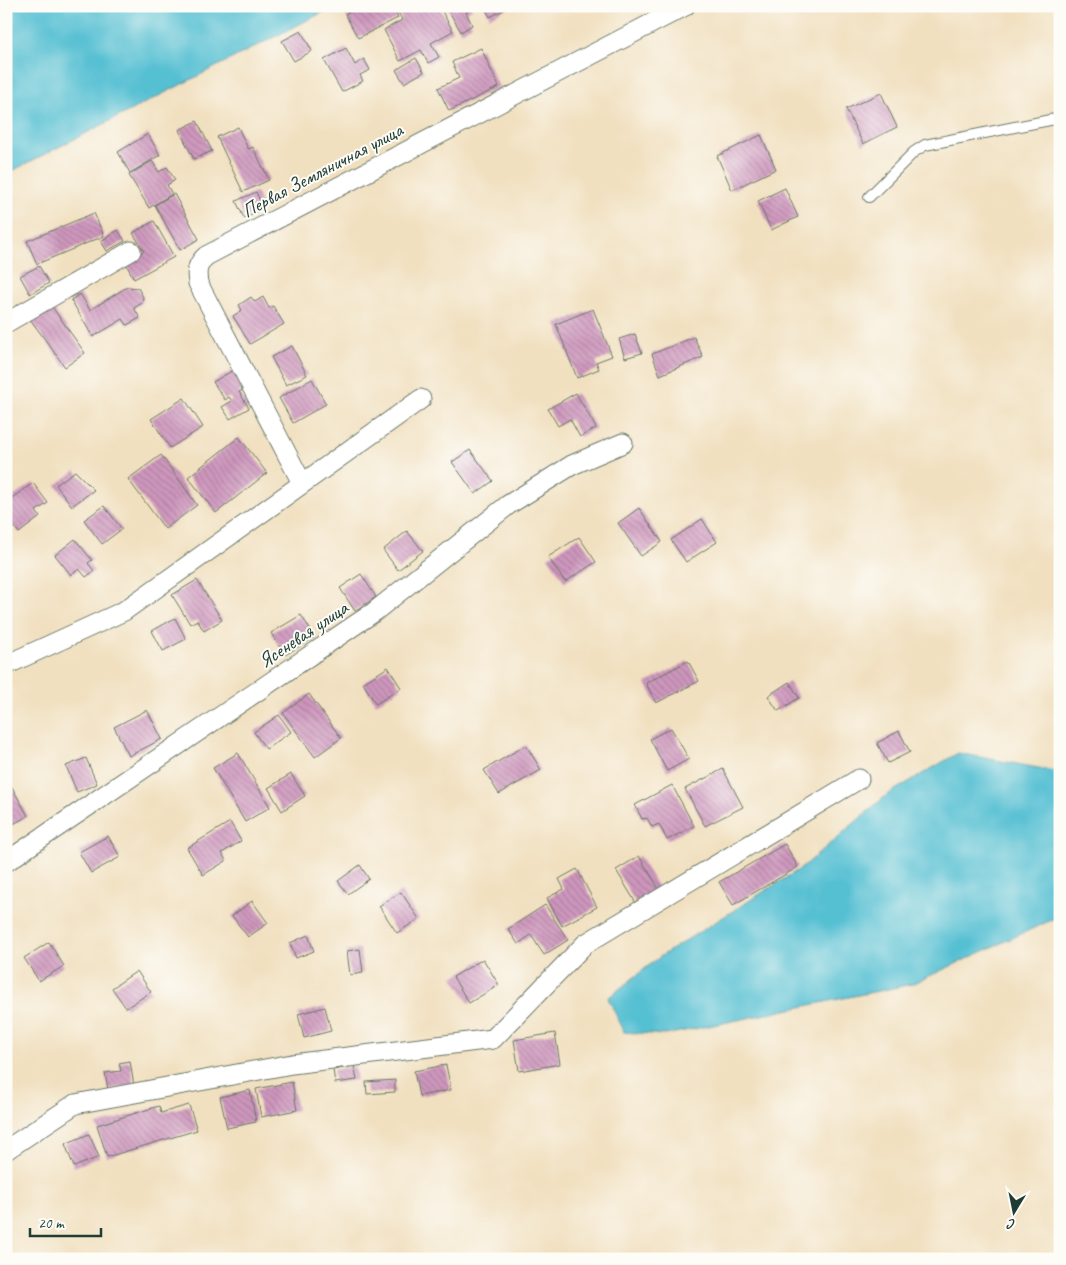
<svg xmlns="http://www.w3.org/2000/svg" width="1066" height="1265" font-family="Caveat,sans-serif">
<defs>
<pattern id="building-back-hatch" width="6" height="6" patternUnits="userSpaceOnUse" patternTransform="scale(1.25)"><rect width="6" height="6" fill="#cf97be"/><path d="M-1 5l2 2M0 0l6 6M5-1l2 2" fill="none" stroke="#a77c9b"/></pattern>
</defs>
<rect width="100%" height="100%" fill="#fdfcf7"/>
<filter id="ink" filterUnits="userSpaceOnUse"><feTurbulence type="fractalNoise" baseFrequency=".02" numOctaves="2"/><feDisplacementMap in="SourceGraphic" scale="10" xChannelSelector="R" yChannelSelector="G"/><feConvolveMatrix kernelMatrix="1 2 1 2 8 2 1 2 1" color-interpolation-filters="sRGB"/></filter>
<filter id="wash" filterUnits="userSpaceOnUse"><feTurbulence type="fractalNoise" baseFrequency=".0096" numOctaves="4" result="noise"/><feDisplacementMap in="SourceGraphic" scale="20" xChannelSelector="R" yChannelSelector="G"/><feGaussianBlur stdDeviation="1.12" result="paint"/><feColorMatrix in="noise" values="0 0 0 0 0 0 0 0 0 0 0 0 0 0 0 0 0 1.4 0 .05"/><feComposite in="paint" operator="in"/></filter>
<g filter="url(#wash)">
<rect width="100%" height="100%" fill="#f1e0c0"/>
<!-- water -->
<g fill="#57c0d3" stroke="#3b7e84">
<path d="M6,6h329l-329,168z"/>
<path d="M958,753l102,19v144l-148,68 -247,51 -41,-3 -16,-34 53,-42 142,-89 85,-73z"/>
</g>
<g id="blocks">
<!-- building -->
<g fill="url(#building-back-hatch)">
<path d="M360,6h32l6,12 -40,20 -13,-24z"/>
<path d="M395,6h44l14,25 -22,12 8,14 -11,6 -7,-13 -21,11 -16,-31 18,-10z"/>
<path d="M446,6h25l1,3 -6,3 6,13 -11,7z"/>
<path d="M484,6h27l-21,11z"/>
<path d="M301,31l11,20 -18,10 -12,-20z"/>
<path d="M346,48l9,17 9,-6 6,11 -10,5 3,6 -21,11 -18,-32z"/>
<path d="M481,48l18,39 -50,24 -11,-23 21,-10 -7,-16z"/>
<path d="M416,58l8,14 -20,11 -8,-13z"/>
<path d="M881,93l16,34 -34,17 -17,-35z"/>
<path d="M197,121l15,30 -18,8 -15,-29z"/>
<path d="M238,127l10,22 5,-2 16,33 -26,12 -26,-55z"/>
<path d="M148,134l12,21 -30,18 -12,-21z"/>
<path d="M761,135l15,34 -44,21 -15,-34z"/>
<path d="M152,161l7,11 8,-5 8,13 -8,5 5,9 -23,14 -20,-33z"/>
<path d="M785,188l13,29 -27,13 -13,-29z"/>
<path d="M256,192l7,16 -19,10 -8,-17z"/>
<path d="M174,194l25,45 -19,11 -25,-45z"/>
<path d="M94,213l10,23 -67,28 -10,-23z"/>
<path d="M154,221l20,36 -40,22 -9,-17 19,-11 -11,-18z"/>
<path d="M118,230l7,11 -18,10 -6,-10z"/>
<path d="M39,266l10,17 -19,11 -10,-18z"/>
<path d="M127,287l11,1 5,9 -1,6 -8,5 6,10 -13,7 -4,-6 -30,18 -22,-37 9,-6 10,16z"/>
<path d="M251,297l4,5 8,-5 6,11 4,-2 11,18 -34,20 -17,-28 9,-6 -3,-5z"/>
<path d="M50,304l35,49 -20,14 -35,-48z"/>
<path d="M593,309l19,47 -16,6 3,7 -22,9 -21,-54z"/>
<path d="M635,334l7,19 -17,5 -6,-19z"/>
<path d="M694,337l9,20 -43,18 -8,-21z"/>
<path d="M292,346l15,29 -21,10 -15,-28z"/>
<path d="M235,369l11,19 -7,4 10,16 -19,11 -8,-12 10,-6 -3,-4 -4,3 -12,-18z"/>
<path d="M312,379l14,25 -33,19 -14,-25z"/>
<path d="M576,393l20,35 -16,9 -10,-18 -12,7 -10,-17z"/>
<path d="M184,398l19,29 -33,21 -19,-29z"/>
<path d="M239,437l28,36 -51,40 -28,-36z"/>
<path d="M470,450l23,31 -18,13 -23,-32z"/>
<path d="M161,455l36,50 -32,24 -37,-50z"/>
<path d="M75,471l19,19 -22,16 -16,-21z"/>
<path d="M33,483l15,20 -12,8 4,6 -21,16 -13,-17v-14z"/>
<path d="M104,506l18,23 -20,15 -18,-24z"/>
<path d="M639,508l23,34 -21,14 -23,-33z"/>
<path d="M702,519l15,23 -31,20 -15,-22z"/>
<path d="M407,531l16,20 -25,19 -15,-20z"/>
<path d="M579,537l17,25 -31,20 -17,-25z"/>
<path d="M75,539l17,21 -4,3 6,8 -8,6 -7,-8 -8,6 -16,-20z"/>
<path d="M361,574l15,23 -21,14 -15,-23z"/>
<path d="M197,580l25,40 -18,11 -7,-11 -7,4 -18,-29z"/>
<path d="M301,615l14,22 -30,18 -14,-22z"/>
<path d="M175,618l11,21 -23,12 -11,-20z"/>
<path d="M688,661l11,20 -43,22 -10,-20z"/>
<path d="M388,667l13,21 -25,16 -13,-21z"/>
<path d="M789,682l10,16 -21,13 -10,-15z"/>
<path d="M309,694l32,44 -26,19 -32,-44z"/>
<path d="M147,710l15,29 -33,17 -15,-29z"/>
<path d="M279,715l12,17 -25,17 -12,-17z"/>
<path d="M671,728l18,31 -22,12 -17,-32z"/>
<path d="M899,731l11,21 -22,11 -11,-20z"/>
<path d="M526,745l15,25 -42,24 -15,-24z"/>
<path d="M238,753l32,54 -25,15 -32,-54z"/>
<path d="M86,758l11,26 -20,8 -11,-26z"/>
<path d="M723,769l20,38 -38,19 -20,-37z"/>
<path d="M291,774l14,22 -23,15 -14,-23z"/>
<path d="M672,785l22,41 -27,14 -8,-16 -7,3 -5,-9 -5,1 -7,-14z"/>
<path d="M12,787l16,29 -22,12v-37z"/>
<path d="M230,822l11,19 -19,12 4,8 -23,14 -16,-27z"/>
<path d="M108,836l12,21 -29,16 -12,-21z"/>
<path d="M785,844l13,23 -65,38 -14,-23z"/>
<path d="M639,856l20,33 -23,14 -20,-33z"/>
<path d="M360,865l9,14 -21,15 -10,-13z"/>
<path d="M577,869l20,38 -35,19 -15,-28 17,-9 -5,-10z"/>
<path d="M401,892l18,27 -22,14 -18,-27z"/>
<path d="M252,901l16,22 -20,14 -16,-21z"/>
<path d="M545,905l23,35 -24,15 -13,-20 -13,9 -10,-15z"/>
<path d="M308,935l6,16 -18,7 -6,-15z"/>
<path d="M49,942l15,24 -25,15 -15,-23z"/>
<path d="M360,949l3,24 -13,2 -3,-24z"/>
<path d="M483,959l16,26 -30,18 -16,-26z"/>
<path d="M137,971l14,21 -25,16 -14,-20z"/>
<path d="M325,1007l6,24 -27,7 -6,-24z"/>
<path d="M555,1033l5,31 -41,7 -5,-31z"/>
<path d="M130,1061l4,25 -26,3 -3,-16 16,-2 -2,-8z"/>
<path d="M446,1065l5,25 -32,6 -5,-25z"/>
<path d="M354,1066l3,14 -22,3 -2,-13z"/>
<path d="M395,1080v12l-28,2 -1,-12z"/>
<path d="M292,1082l5,28 -36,7 -5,-28z"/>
<path d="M250,1090l6,32 -29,6 -7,-31z"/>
<path d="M189,1105l8,25 -90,27 -10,-32 62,-19 2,7z"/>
<path d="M89,1134l10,23 -25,10 -9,-23z"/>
</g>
</g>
</g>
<g filter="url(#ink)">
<use href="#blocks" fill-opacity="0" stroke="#687665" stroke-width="1"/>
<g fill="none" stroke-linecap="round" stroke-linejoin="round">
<!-- service casing -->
<g stroke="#687665" stroke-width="12">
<path id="service" d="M869,197l45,-45 11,-7 135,-27"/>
</g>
<!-- minor casing -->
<g stroke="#687665" stroke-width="21">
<g id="minor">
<path d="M6,323l125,-72"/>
<path d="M302,483l-104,-200c-2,-12 -1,-19 8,-27l479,-250"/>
<path d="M6,665l118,-54 297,-212"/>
<path d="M6,862l368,-250 134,-107 64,-40 51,-22"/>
<path d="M6,1150l69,-46 217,-40 201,-25 92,-95 274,-165"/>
</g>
</g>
<!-- service -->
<use href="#service" stroke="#fff" stroke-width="10"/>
<!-- minor -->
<use href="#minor" stroke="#fff" stroke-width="19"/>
</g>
</g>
<g text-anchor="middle" stroke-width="4" stroke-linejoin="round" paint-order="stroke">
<!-- street labels -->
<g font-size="20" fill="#1f3d34" stroke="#fdfcf7">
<text transform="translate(322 170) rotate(-28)" y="7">Первая Земляничная улица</text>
<text transform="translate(303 634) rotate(-34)" y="7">Ясеневая улица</text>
</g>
</g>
<!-- margin -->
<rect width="1066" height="1265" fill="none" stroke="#fdfcf7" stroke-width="25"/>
<!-- north arrow -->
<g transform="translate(1014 1212) rotate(190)" stroke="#fdfcf7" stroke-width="4" paint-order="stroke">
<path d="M0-4L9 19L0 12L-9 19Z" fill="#1f3d34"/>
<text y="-8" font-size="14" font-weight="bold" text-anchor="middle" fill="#1f3d34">С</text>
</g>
<!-- scale -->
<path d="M30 1228v8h71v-8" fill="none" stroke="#1f3d34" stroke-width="2.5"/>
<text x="38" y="1228" font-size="15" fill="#1f3d34" stroke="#fdfcf7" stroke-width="4" paint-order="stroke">20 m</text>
</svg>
